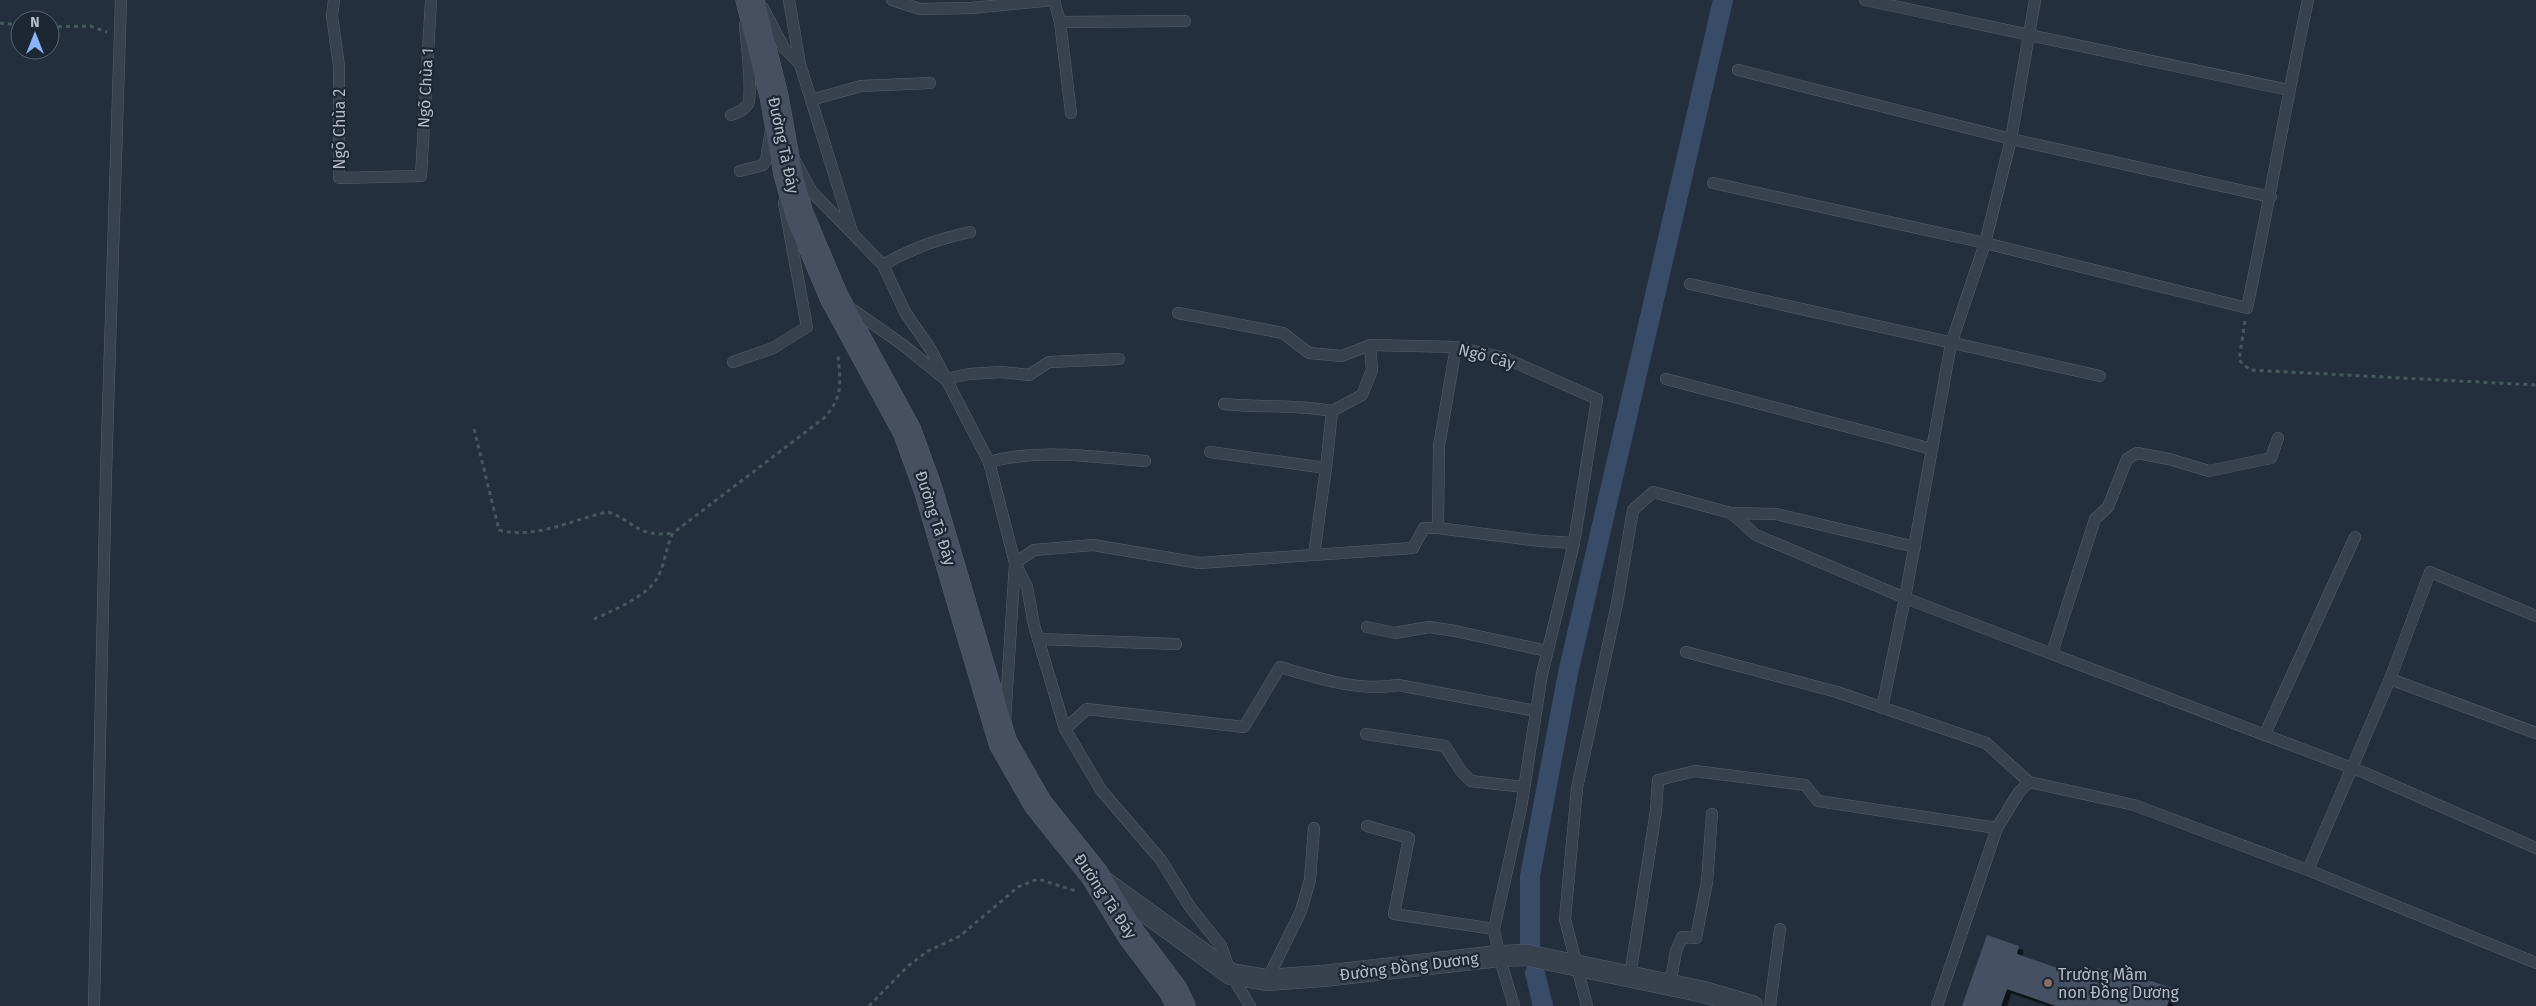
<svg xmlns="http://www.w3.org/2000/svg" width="2536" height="1006" font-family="'Fira Sans',sans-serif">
<defs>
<filter id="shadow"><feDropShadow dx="4.5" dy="4.5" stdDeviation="0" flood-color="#0009"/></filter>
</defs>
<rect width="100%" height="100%" fill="#242f3e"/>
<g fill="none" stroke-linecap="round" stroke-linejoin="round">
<!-- canal -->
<g stroke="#394c67" stroke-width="20">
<path d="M1530,948v-72l38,-203 155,-673"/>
<path d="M1535,973l8,33"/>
</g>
</g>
<!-- building -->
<path fill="#455162" filter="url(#shadow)" d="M1987,935l32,11 -2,8 75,26 5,-12 35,13 2,-5 39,12 -6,18h-111l-49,-17 -6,17h-39z"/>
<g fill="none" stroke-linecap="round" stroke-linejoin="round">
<!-- lane casing -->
<g stroke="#565f6c" stroke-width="12">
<g id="lane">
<path d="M334,0l-2,16 7,50v112l82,-2 10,-176"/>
<path d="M789,0l11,64 52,168"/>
<path d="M892,0l28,9 51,-1 83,-8"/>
<path d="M1054,0l6,22 11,91"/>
<path d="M1865,0l423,90"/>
<path d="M763,8l21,40 16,16"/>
<path d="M1060,22l125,-1"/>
<path d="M1738,70l273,69 260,58"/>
<path d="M811,100l50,-14 69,-3"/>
<path d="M731,115c6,-2 14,-5 17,-11 5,-12 -2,-64 -3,-80"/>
<path d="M796,163l16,29 71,73 22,47 26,38 58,112 26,101 -10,158"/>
<path d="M740,171l23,-6 3,-5 5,-30"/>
<path d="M1713,183l272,60 262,65c22,-103 39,-206 61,-308"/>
<path d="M883,265c28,-17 55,-26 87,-33"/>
<path d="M1690,284l410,92"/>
<path d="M846,305l57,40 42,34 24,-5 33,-2 27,3 20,-13 70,-3"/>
<path d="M1178,313l105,20 26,20 33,3 28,-11 2,25 -10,25 -30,16 -6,57 -12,87"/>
<path d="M1370,345l86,2 49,11 92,41 -23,144 -32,131 -21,134 -27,121 5,27 15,50"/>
<path d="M733,362l40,-14 34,-21 -23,-124"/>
<path d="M1666,379l266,70"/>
<path d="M1224,404c36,4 72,0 108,7"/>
<path d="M1210,452l116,16"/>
<path d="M989,462c51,-14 104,-5 156,-1"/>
<path d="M1731,513l25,22 149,63 460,175 171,75"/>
<path d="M1438,528l1,-82 17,-99"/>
<path d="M1367,627l28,6 34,-6 26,4 92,20"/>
<path d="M1038,639l138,5"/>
<path d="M1686,652l151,40 149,51 43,39 105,23 174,65 228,93"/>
<path d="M2052,653l43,-134 13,-12 19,-48 10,-6 32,6 40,12 62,-13 7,-20"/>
<path d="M2390,679l146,54"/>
<path d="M1882,708l23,-110 46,-254 34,-101 26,-104 24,-139"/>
<path d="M1065,729l22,-20 157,18 36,-60c38,11 79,25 118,18l138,26"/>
<path d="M1366,734l79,12 16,25 10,10 53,6"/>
<path d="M2265,734l90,-197"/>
<path d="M1367,826l42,12 -15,76 100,15"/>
<path d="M1997,828l22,-36 10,-10"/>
<path d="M2308,870l82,-191 40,-107 106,44"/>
<path d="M1630,976l26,-165 2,-31 37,-9 110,14 13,16 179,27 -60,178"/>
<path d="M1267,980l34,-69 9,-31 4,-52"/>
<path d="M1670,985l6,-34 6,-14 14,1 11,-56 5,-68"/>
<path d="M94,1006l12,-533 15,-473"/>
<path d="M1250,1006l-19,-32 -10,-28 -31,-39 -29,-47 -60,-70 -36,-61 -31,-104 -7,-38 -12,-24 19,-13 59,-5 106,18 214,-15 11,-20h14l102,13 34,2"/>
<path d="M1587,1006l-22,-87 12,-131 40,-184 16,-94 20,-18 78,21 45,1 139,33"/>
<path d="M1770,1006l10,-77"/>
</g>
</g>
<!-- street casing -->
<g stroke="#565f6c" stroke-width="22">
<path id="street" d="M1100,879l131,95 36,6 56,-4 176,-20 27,-1 178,37 48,14"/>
</g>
<!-- secondary casing -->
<g stroke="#565f6c" stroke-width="29">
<path id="secondary" d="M750,0l24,96 14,78 11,40 35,83 73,134 21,58 75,254 35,61 56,70 37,60 42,56 8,16"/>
</g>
<!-- path -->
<g stroke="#44595c" stroke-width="3" stroke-dasharray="4 4" stroke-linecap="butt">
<path d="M0,23l20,2"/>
<path d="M50,27l40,-1 17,6"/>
<path d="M2245,321l-6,39 11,10 286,15"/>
<path d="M474,429l25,101c36,10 74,-11 109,-18 27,9 29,26 64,21"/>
<path d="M594,619c18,-8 51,-22 62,-39 9,-13 9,-31 17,-47l151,-115c20,-22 16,-35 14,-63"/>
<path d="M869,1006l39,-40 20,-15 32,-15 58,-49 20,-8 38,12"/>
</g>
<!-- lane -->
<use href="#lane" stroke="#38414e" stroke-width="11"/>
<!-- street -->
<use href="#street" stroke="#38414e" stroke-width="21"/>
<!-- secondary -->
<use href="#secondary" stroke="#465061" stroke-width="28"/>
</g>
<!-- markers -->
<circle fill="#8d6e63" stroke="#1d2633" stroke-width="2" cx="2048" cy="983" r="5"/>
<g text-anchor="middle" stroke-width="4.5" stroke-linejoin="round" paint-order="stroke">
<!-- street labels -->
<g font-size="16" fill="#b4bcc9" stroke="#1d2633">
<text transform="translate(425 88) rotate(-87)" y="6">Ngõ Chùa 1</text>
<text transform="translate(339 129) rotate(-90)" y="6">Ngõ Chùa 2</text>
<text transform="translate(784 145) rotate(78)" y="6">Đường Tà Đáy</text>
<text transform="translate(1487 356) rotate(15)" y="6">Ngõ Cây</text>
<text transform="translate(936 518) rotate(72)" y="6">Đường Tà Đáy</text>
<text transform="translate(1106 896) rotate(56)" y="6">Đường Tà Đáy</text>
<text transform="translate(1409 966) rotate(-7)" y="6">Đường Đồng Dương</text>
</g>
<!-- poi labels -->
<g font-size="16" fill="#b4bcc9" stroke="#1d2633" text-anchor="start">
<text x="2058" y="980">Trường Mầm<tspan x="2058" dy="18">non Đồng Dương</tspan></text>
</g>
</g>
<!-- north arrow -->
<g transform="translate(35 35)"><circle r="24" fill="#1d2633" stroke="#59626f"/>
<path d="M0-4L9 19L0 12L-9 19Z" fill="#8ab4f8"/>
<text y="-8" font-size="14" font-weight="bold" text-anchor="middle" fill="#b4bcc9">N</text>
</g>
</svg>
